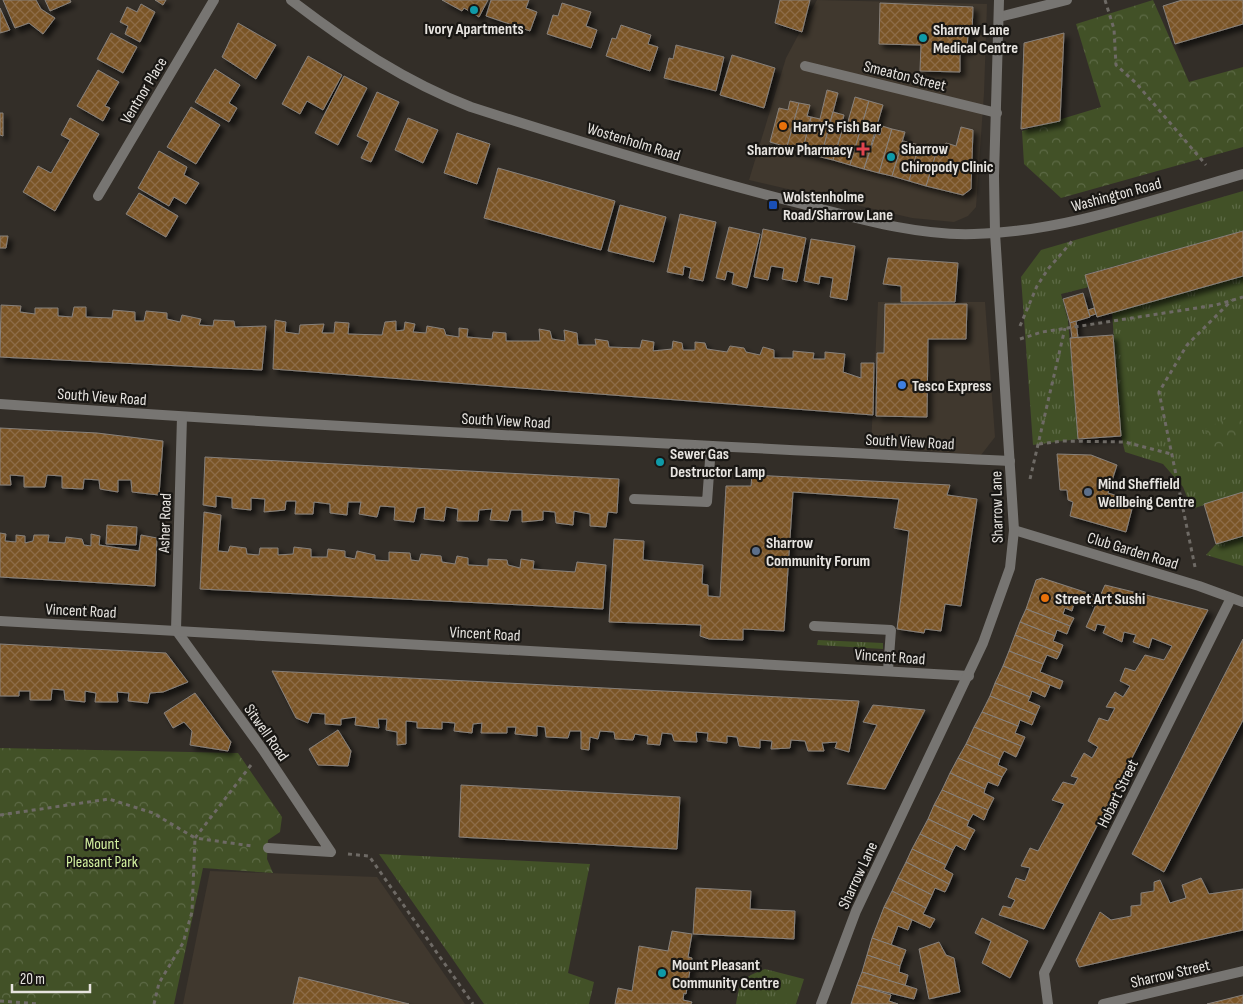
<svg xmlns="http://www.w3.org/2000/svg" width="1243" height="1004" font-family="'Sofia Sans Condensed',sans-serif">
<defs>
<pattern id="grass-tufts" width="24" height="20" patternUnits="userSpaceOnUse" patternTransform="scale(1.25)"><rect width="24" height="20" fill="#425127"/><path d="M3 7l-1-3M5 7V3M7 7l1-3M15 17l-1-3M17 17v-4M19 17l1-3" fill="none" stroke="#5d6a46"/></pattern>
<pattern id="park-crowns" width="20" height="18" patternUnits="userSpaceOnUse" patternTransform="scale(1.25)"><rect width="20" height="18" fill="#425127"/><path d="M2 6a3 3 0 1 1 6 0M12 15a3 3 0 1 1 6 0" fill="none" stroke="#5d6a46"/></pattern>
<pattern id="building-cross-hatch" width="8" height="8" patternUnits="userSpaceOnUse" patternTransform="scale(1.25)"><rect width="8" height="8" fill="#7a5428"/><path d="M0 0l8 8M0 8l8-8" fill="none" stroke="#8d6c47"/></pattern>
<filter id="shadow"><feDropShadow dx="4.5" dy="4.5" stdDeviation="2.5" flood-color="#0009"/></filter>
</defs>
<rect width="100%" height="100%" fill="#332e28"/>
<!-- built -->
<g fill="#40382e">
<path d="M817,0l170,4 -3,89 -8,114 -8,9 -14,6 -42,-4 -163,-38 37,-122z"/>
<path d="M878,302h107l10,135 -14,18 -110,-9z"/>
<path d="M210,871l167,6 88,127h-282z"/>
</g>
<!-- grass -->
<g fill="url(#grass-tufts)">
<path d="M1243,191v40l-157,43 3,13 -28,7 7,26 10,119 -45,6 -12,-168 20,-27z"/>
<path d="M1243,276v216l-51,17 -9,-22 -20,-23 -38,-12 -4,-16 -9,-124z"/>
<path d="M1243,536v30l-37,-11 10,-11z"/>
<path d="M818,640l65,3v6l-66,-4z"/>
<path d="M379,854l211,10 -22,109 26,9 -5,22h-105z"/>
<path d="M765,969l39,10 -8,25h-60c4,-25 6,-26 29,-35z"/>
</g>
<!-- park -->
<g fill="url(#park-crowns)">
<path d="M1153,0l36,82 54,-15v80l-182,51 -37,-34 -2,-33 79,-24 -25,-83z"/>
<path d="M1238,413l5,11v17l-26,13 -12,-25z"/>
<path d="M0,748l238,5 44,64 -2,15 -12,8 -1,19 6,14 -70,-5 -29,136h-174z"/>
</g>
<!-- building -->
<g fill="url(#building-cross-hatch)" stroke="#87817b" filter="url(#shadow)">
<path d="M3,0h33l5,9 14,9 -12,16 -14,-11 -14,5z"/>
<path d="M45,0h25l1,2 -21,9z"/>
<path d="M155,0h11l-3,5z"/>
<path d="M442,0h46l-9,17 -15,-9 -2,3z"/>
<path d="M491,0h38l-3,8 11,4 -7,19 -44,-15z"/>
<path d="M780,0h30l-8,32 -27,-9z"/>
<path d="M1182,0h61v24l-68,20 -12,-38z"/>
<path d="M562,3l29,9 -5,14 11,4 -6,18 -44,-14 6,-19 5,1z"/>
<path d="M880,3l93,4 -1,25 -4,1 -1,18 -7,-1v22l-40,-1 1,-26 -42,-1z"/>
<path d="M141,4l14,8 -15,30 -15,-8 3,-8 -8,-4 7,-15 10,5z"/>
<path d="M0,8l10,22 -10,3z"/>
<path d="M238,23l38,22 -20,34 -34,-22z"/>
<path d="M621,25l30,10 -3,9 10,3 -8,24 -44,-15 6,-18 4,1z"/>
<path d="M111,33l26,14 -14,26 -26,-14z"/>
<path d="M1064,33l-4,88 -39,8 3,-86z"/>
<path d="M676,45l48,12 -8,34 -52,-13 5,-20 4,1z"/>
<path d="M732,55l43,13 -11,40 -44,-13z"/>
<path d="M308,56l34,19 -19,35 -16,-9 -7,13 -18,-10z"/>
<path d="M215,69l25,16 -11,18 8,5 -8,14 -34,-20z"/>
<path d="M98,70l21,12 -14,24 5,2 -7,13 -26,-15z"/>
<path d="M344,76l23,12 -29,57 -23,-12z"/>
<path d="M827,90l11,3 -17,64 -19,-5 9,-35 9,2z"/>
<path d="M377,92l22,10 -28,60 -10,-4 8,-16 -12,-6z"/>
<path d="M855,97l14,4 -19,64 -17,-5 11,-36 3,1z"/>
<path d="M790,101l9,2 -12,44 -17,-5 9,-34 9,2z"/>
<path d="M869,101l14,4 -19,64 -14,-4z"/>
<path d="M799,103l11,2 -3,11 4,1 -9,35 -15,-5z"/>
<path d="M191,107l29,18 -24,39 -29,-17z"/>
<path d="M833,112l11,3 -2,9h2l-11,36 -12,-3z"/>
<path d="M0,113h3v23l-3,-1z"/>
<path d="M70,118l29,16 -44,77 -32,-19 15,-26 13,7 19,-33 -9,-5z"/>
<path d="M408,118l30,12 -15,33 -28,-13z"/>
<path d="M882,126l10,3 -13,44 -15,-4 12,-36 4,2z"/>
<path d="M961,127l12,3 -2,59 -8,6 -37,-9 11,-36 7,2 2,-9 10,3z"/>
<path d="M892,129l13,3 -13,44 -13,-3z"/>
<path d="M457,133l33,11 -13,40 -33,-11z"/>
<path d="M903,141l16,4 -10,36 -17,-5z"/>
<path d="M919,145l18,5 -11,36 -17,-5z"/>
<path d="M159,151l28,16 -3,8 15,8 -13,21 -12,-7 -5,9 -31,-18z"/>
<path d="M498,168l117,33 -14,49 -117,-32z"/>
<path d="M139,193l39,23 -12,21 -40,-23z"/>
<path d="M620,205l46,12 -12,45 -46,-11z"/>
<path d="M680,214l36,8 -13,59 -14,-3 2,-10 -7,-2 -1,9 -16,-3z"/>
<path d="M729,227l31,7 -13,54 -15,-4 2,-11 -7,-2 -2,9 -9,-2z"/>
<path d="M763,229l43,9 -9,44 -15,-3 2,-11 -13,-2 -3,14 -14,-3z"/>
<path d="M1243,231v45l-146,41 -12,-42z"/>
<path d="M0,236h8l-2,12h-6z"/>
<path d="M811,239l44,7 -8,54 -17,-3 3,-19 -13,-2 -1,8 -15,-3z"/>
<path d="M888,258l70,5 -3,39h-54v-16l-18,-2z"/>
<path d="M1083,293l7,24 -20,6 -7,-24z"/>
<path d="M885,304h82l-1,35h-38l-1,78 -51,-1 1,-63h7z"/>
<path d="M1,305l20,1 -1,6 15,2v-6h23v8l14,1 2,-10h12v10l26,1 1,-8 22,2v9h9l2,-10 21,2v6l13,3 2,-7 19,4 -2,6 14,1 1,-6 20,1 1,6 31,-1 -4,44 -262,-13z"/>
<path d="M1094,308l2,6 -6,2 -2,-6z"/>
<path d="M275,320l11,2 -1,10 14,2 1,-9 24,-1 -2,9h12l1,-11 14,1 -1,11 34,1 3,-13 11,-1v10l8,-1 1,-8 10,2 -2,8 13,1 1,-7 17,3 2,6 13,2v-9l9,1 -1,8 25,2 1,-7 13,1v8h34l-1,-12 11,2 2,8 13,2 -1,-11 13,3 1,12h18l-1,-6 13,2 1,6 31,1 2,-8 12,2 -1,9 19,-2 1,-8 9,2 1,7h12v-8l10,1 2,6 20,3 3,-6 14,2 2,4 14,3 3,-8 11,3v8h19v-7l21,2 -1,6h12v-7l20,2 -2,18 18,6v-15h13l-1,52 -600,-46z"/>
<path d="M1076,321l2,17h-6l-2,-15z"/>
<path d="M1113,335l8,101 -43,3 -8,-101z"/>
<path d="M0,428l97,5 66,8 -4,54 -27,-3 -1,-12h-13v12l-18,-3 -1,-9 -15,-1 -1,10 -21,-1v-12l-15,-1 -2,12h-21v-11l-14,-1 1,10h-11z"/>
<path d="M1057,454l34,1 26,10 -9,28 26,8 -8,31 -56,-16 3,-14 -5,-2 -1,-10h-7z"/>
<path d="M205,457l414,22 -2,34 -9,-1 -2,15 -16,-1v-12l-16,-3 -1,14 -17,-2 -1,-11 -12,-1v9l-21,2v-12h-11l-3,11 -18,-1 2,-11 -13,1 -1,11h-21l1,-12 -12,-2 -2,14 -20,-2 1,-12 -8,1 -3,14 -20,-2 1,-13 -15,-1 -3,11 -18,-3 2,-12h-13l-1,13 -17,-2v-9l-16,-2 -1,12h-18l1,-13h-10l-1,9 -21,2 1,-13 -14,-1v12l-19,-2v-10l-16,-2v11l-13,-2z"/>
<path d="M752,475l198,10 -3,10 30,4 -16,107 -16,-2 -4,27 -16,-2 -1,4 -27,-4 12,-98 -15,-3 5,-29 -106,-7 -9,139 -41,-2v11l-34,-1 -9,-3 1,-11 -92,-3 5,-83 30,2 -1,19 60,5 -1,19 6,1v11l12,1 6,-111h25z"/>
<path d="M1243,492v44l-27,8 -12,-40z"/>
<path d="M204,512l17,3 -3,36 10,1 2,-6 16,2 1,6 12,1 1,-7h18v7l15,-1 1,-7 17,2v8h16l1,-8 17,2v6l10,2 2,-8 18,4v5l14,1v-9l21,1 1,7 8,1 2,-7 20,2 1,6 13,2 2,-8 11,2v7l20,1v-7l19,1 1,5 12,3 1,-9 13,2 -1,8 42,3 2,-10 29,3 -3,44 -403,-20z"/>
<path d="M107,525l30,2 -1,18 -30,-1z"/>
<path d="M0,533l6,1 -1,7 11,1v-7l9,1v7l8,-2 1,-6h15l-1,7 17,1 1,-6 16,2 2,6 7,1v-12l9,2 -1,9 40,6 2,-16 16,3 -2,48 -155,-9z"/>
<path d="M1042,578l55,18 -4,10 -18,-6 -3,11 -7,-3 -2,6 11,4 -4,8 -44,-17 10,-29z"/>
<path d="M1105,585l103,25 -164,319 -45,-14 4,-9 8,2 4,-8 -7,-3 8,-19 9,3 5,-13 -9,-2 9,-18 8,3 26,-47 -12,-4 11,-18 11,3 4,-7 -7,-2 13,-23 8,5 6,-11 -10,-6 11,-23 9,3 7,-13 -9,-1 9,-15 8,5 7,-11 -10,-5 5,-13 10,3 10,-16 19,5 8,-14 -20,-8 -3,10 -16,-6 3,-7 -12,-3 -2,10 -19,-9 3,-7 -9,-2 -2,7 -9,-4z"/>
<path d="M1026,609l44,17 -3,8 -10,-4 -2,6 -35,-14z"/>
<path d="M1020,622l35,14 -2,5 10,4 -3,8 -45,-18z"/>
<path d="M1015,635l45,18 -3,6 -10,-4 -4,9 -34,-13z"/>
<path d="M1243,639v81l-79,152 -32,-18z"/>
<path d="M0,644l166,9 22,29 -25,10 -13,1 -2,10 -20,-2 1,-8 -12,-1 1,10h-23l1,-9 -11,-2v11l-20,-2 -1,-10 -12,-1 -1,11h-21v-9h-11v5h-19z"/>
<path d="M1009,651l34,13 -3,8 23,9 -3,8 -57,-23z"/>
<path d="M1003,666l47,19 -5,12 -13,-6 -2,6 -35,-14z"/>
<path d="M272,671l587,30 -10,51 -14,-4 2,-6 -15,1 2,8h-16l-3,-10 -14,-1 -1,8 -19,1 1,-8 -12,-1v8l-21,-2 -2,-9 -10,-1v7l-20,-2 1,-8 -12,-1 1,10 -23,-1 -2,-7 -10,-1 -2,12 -13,-1 1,-8 -13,-2 -2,6 -18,-1 -1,-7 -14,-1 -2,8 -8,-2 -1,13 -8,-1v-18h-11l-2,7 -22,-1 -1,-10 -8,-1v10l-22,-2 1,-7h-9v6h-26l1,-10 -9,1 -1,9 -18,-2 1,-8 -13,-1v7l-25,-1v-6l-11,-1v23l-9,1v-13l-11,-2 1,-11h-9l1,9 -24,-3 1,-8 -15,2v6l-16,-1v-10l-13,-1 -4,10 -12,-5z"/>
<path d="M995,683l35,14 -2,4 12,5 -4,9 -46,-19z"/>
<path d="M195,693l36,49 -3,9 -38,-6 2,-14 -8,-9 -11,6 -9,-15z"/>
<path d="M990,696l46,19 -4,10 -12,-5 -2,6 -36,-14z"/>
<path d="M873,705l52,5 -40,79 -38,-5 30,-59 -14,-3z"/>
<path d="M982,712l36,14 -3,7 10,4 -4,9 -47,-19z"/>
<path d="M974,727l47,19 -5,11 -12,-6 -4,8 -34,-15z"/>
<path d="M338,730l13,21 -3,15 -30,-1 -9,-16z"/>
<path d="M966,744l34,15 -2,6 9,4 -5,8 -44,-19z"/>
<path d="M958,758l44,19 -4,9 -10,-4 -3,7 -35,-16z"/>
<path d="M950,773l35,16 -1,4 10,5 -6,12 -46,-20z"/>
<path d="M461,785l219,12 -3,52 -218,-12z"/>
<path d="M942,790l46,20 -4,10 -11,-6 -4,7 -35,-16z"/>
<path d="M934,805l35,16 -2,5 8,4 -5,9 -42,-20z"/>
<path d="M928,819l42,20 -5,11 -9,-5 -3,5 -33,-16z"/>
<path d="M920,834l33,16 -7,15 -34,-16z"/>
<path d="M912,849l34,16 -2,4 9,5 -4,10 -43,-22z"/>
<path d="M906,862l43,22 -4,8 -10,-4 -3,7 -34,-17z"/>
<path d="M898,878l34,17 -6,13 -34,-17z"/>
<path d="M1201,878l8,16 34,-5v41l-164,37 -3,-7 24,-48 11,8 20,-4v-10l10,-1v-12l13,-2v-9l6,-2 10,23 16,-5 -4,-13z"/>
<path d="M696,888l55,3 -1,18 45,2 -1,28 -101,-5z"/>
<path d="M892,891l34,17 -3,6 12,5 -5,9 -46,-21z"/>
<path d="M884,907l28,13 -4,10 -10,-4 -7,19 -19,-7z"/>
<path d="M982,918l46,23 -18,37 -28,-15 9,-22 -16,-8z"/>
<path d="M672,931l20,3 -4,23 4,1 -6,36 -2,-1 -1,7 9,2 -1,2h-76l3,-16 14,3 7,-45 29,5z"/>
<path d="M872,938l34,12 -6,16 -33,-11z"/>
<path d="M939,942l7,13 8,3 6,34 -31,7 -10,-50z"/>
<path d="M867,955l33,11 -1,6 9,3 -3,11 -43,-14z"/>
<path d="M862,972l55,17 -3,10 -57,-14z"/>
<path d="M299,977l110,27h-116z"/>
<path d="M857,985l34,10 -2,6 9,3h-47z"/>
<path d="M1243,995v9h-36z"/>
</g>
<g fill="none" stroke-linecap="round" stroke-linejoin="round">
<!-- path -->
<g stroke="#6e6a65" stroke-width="3" stroke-dasharray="4 4" stroke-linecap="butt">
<path d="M1105,0l9,29 2,36 20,18 70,82"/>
<path d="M1020,326l17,-40 11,-17 26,-30"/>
<path d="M1020,339l22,-7 174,-27 27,-8"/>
<path d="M1039,444l23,-3 63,1 46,12"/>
<path d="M1030,479l35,-151"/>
<path d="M1195,567l-36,-175 28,-47 45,-45"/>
<path d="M251,765l-56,73 57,8"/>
<path d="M0,815l109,-16 44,14 42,25 -3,74 -9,31 -24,40 -5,21"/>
<path d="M348,854l21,2 104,148"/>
<path d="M0,1001l40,3"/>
</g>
<!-- service -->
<g stroke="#777572" stroke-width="10">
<path d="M634,499l73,3 4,-56"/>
<path d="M814,626l77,4 -3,40"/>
</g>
<!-- minor -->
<g stroke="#777572" stroke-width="10">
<path d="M999,17l68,-17"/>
<path d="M805,66l192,47"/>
<path d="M98,196l116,-196"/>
<path d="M0,404c336,24 673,40 1010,57"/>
<path d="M182,417l-6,213 87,120 68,102 -63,-4"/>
<path d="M1014,530l185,56 44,16"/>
<path d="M0,621l969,55"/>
<path d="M1048,1004l-4,-31 187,-375"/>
<path d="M1103,1004l140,-33"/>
</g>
<!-- tertiary -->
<g stroke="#777572" stroke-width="10">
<path d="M291,0c56,43 115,82 180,107 109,35 220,69 331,97 55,14 115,32 172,30 90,-2 183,-36 269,-60"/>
<path d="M821,1004l35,-93 127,-268 27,-75 4,-38 -19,-297 -1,-57 5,-176"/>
</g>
</g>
<!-- markers -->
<g fill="#0f9aa8" stroke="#191714" stroke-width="2">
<circle cx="474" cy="10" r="5"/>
<circle cx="923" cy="38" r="5"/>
<circle cx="891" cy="157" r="5"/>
<circle cx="660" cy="462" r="5"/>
<circle cx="662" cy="973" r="5"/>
</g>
<g fill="#e8710a" stroke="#191714" stroke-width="2">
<circle cx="783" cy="126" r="5"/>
<circle cx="1045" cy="598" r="5"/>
</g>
<path fill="#e0444e" stroke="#191714" stroke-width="2" d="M860.5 141.5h5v5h5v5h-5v5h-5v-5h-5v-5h5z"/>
<rect fill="#1a4fb4" stroke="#191714" stroke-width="2" x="768" y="200" width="10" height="10" rx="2.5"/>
<circle fill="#3f7fe0" stroke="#191714" stroke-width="2" cx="902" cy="385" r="5"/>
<g fill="#5c6f8a" stroke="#191714" stroke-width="2">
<circle cx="1088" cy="492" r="5"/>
<circle cx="756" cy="551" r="5"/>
</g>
<g text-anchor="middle" stroke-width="4.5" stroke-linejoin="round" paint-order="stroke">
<!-- poi labels -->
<g font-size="16" font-weight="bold" fill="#e7e4e0" stroke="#191714" text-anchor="start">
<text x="474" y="34" text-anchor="middle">Ivory Apartments</text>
<text x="933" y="35">Sharrow Lane<tspan x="933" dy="18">Medical Centre</tspan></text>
<text x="793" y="132">Harry's Fish Bar</text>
<text x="901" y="154">Sharrow<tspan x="901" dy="18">Chiropody Clinic</tspan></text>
<text x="853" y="155" text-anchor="end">Sharrow Pharmacy</text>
<text x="783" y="202">Wolstenholme<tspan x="783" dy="18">Road/Sharrow Lane</tspan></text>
<text x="912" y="391">Tesco Express</text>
<text x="670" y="459">Sewer Gas<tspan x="670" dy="18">Destructor Lamp</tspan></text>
<text x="1098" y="489">Mind Sheffield<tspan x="1098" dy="18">Wellbeing Centre</tspan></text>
<text x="766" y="548">Sharrow<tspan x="766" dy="18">Community Forum</tspan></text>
<text x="1055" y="604">Street Art Sushi</text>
<text x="672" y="970">Mount Pleasant<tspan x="672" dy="18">Community Centre</tspan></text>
</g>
<!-- street labels -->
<g font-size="16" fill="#e7e4e0" stroke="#191714">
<text transform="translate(905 75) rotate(14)" y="6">Smeaton Street</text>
<text transform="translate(143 90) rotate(-59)" y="6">Ventnor Place</text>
<text transform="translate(634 141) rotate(17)" y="6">Wostenholm Road</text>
<text transform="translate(1116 194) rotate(-15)" y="6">Washington Road</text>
<text transform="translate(102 396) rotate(4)" y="6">South View Road</text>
<text transform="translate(506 420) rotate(3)" y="6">South View Road</text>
<text transform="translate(910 441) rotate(3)" y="6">South View Road</text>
<text transform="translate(996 507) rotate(-91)" y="6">Sharrow Lane</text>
<text transform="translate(164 523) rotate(-88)" y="6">Asher Road</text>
<text transform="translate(1133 550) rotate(17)" y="6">Club Garden Road</text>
<text transform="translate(81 610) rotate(3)" y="6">Vincent Road</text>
<text transform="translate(485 633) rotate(3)" y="6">Vincent Road</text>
<text transform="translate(890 656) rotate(4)" y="6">Vincent Road</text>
<text transform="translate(267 732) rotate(55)" y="6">Sitwell Road</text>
<text transform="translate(1117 793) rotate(-64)" y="6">Hobart Street</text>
<text transform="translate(857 875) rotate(-65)" y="6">Sharrow Lane</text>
<text transform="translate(1170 973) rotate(-13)" y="6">Sharrow Street</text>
</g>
<!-- park labels -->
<g font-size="16" fill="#d1ef9f" stroke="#191714">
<text x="102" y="849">Mount<tspan x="102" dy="18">Pleasant Park</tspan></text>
</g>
</g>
<!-- scale -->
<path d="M12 984v8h78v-8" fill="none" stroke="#e7e4e0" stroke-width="2.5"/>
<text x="20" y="984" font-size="15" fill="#e7e4e0" stroke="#191714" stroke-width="4" paint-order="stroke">20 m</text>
</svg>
